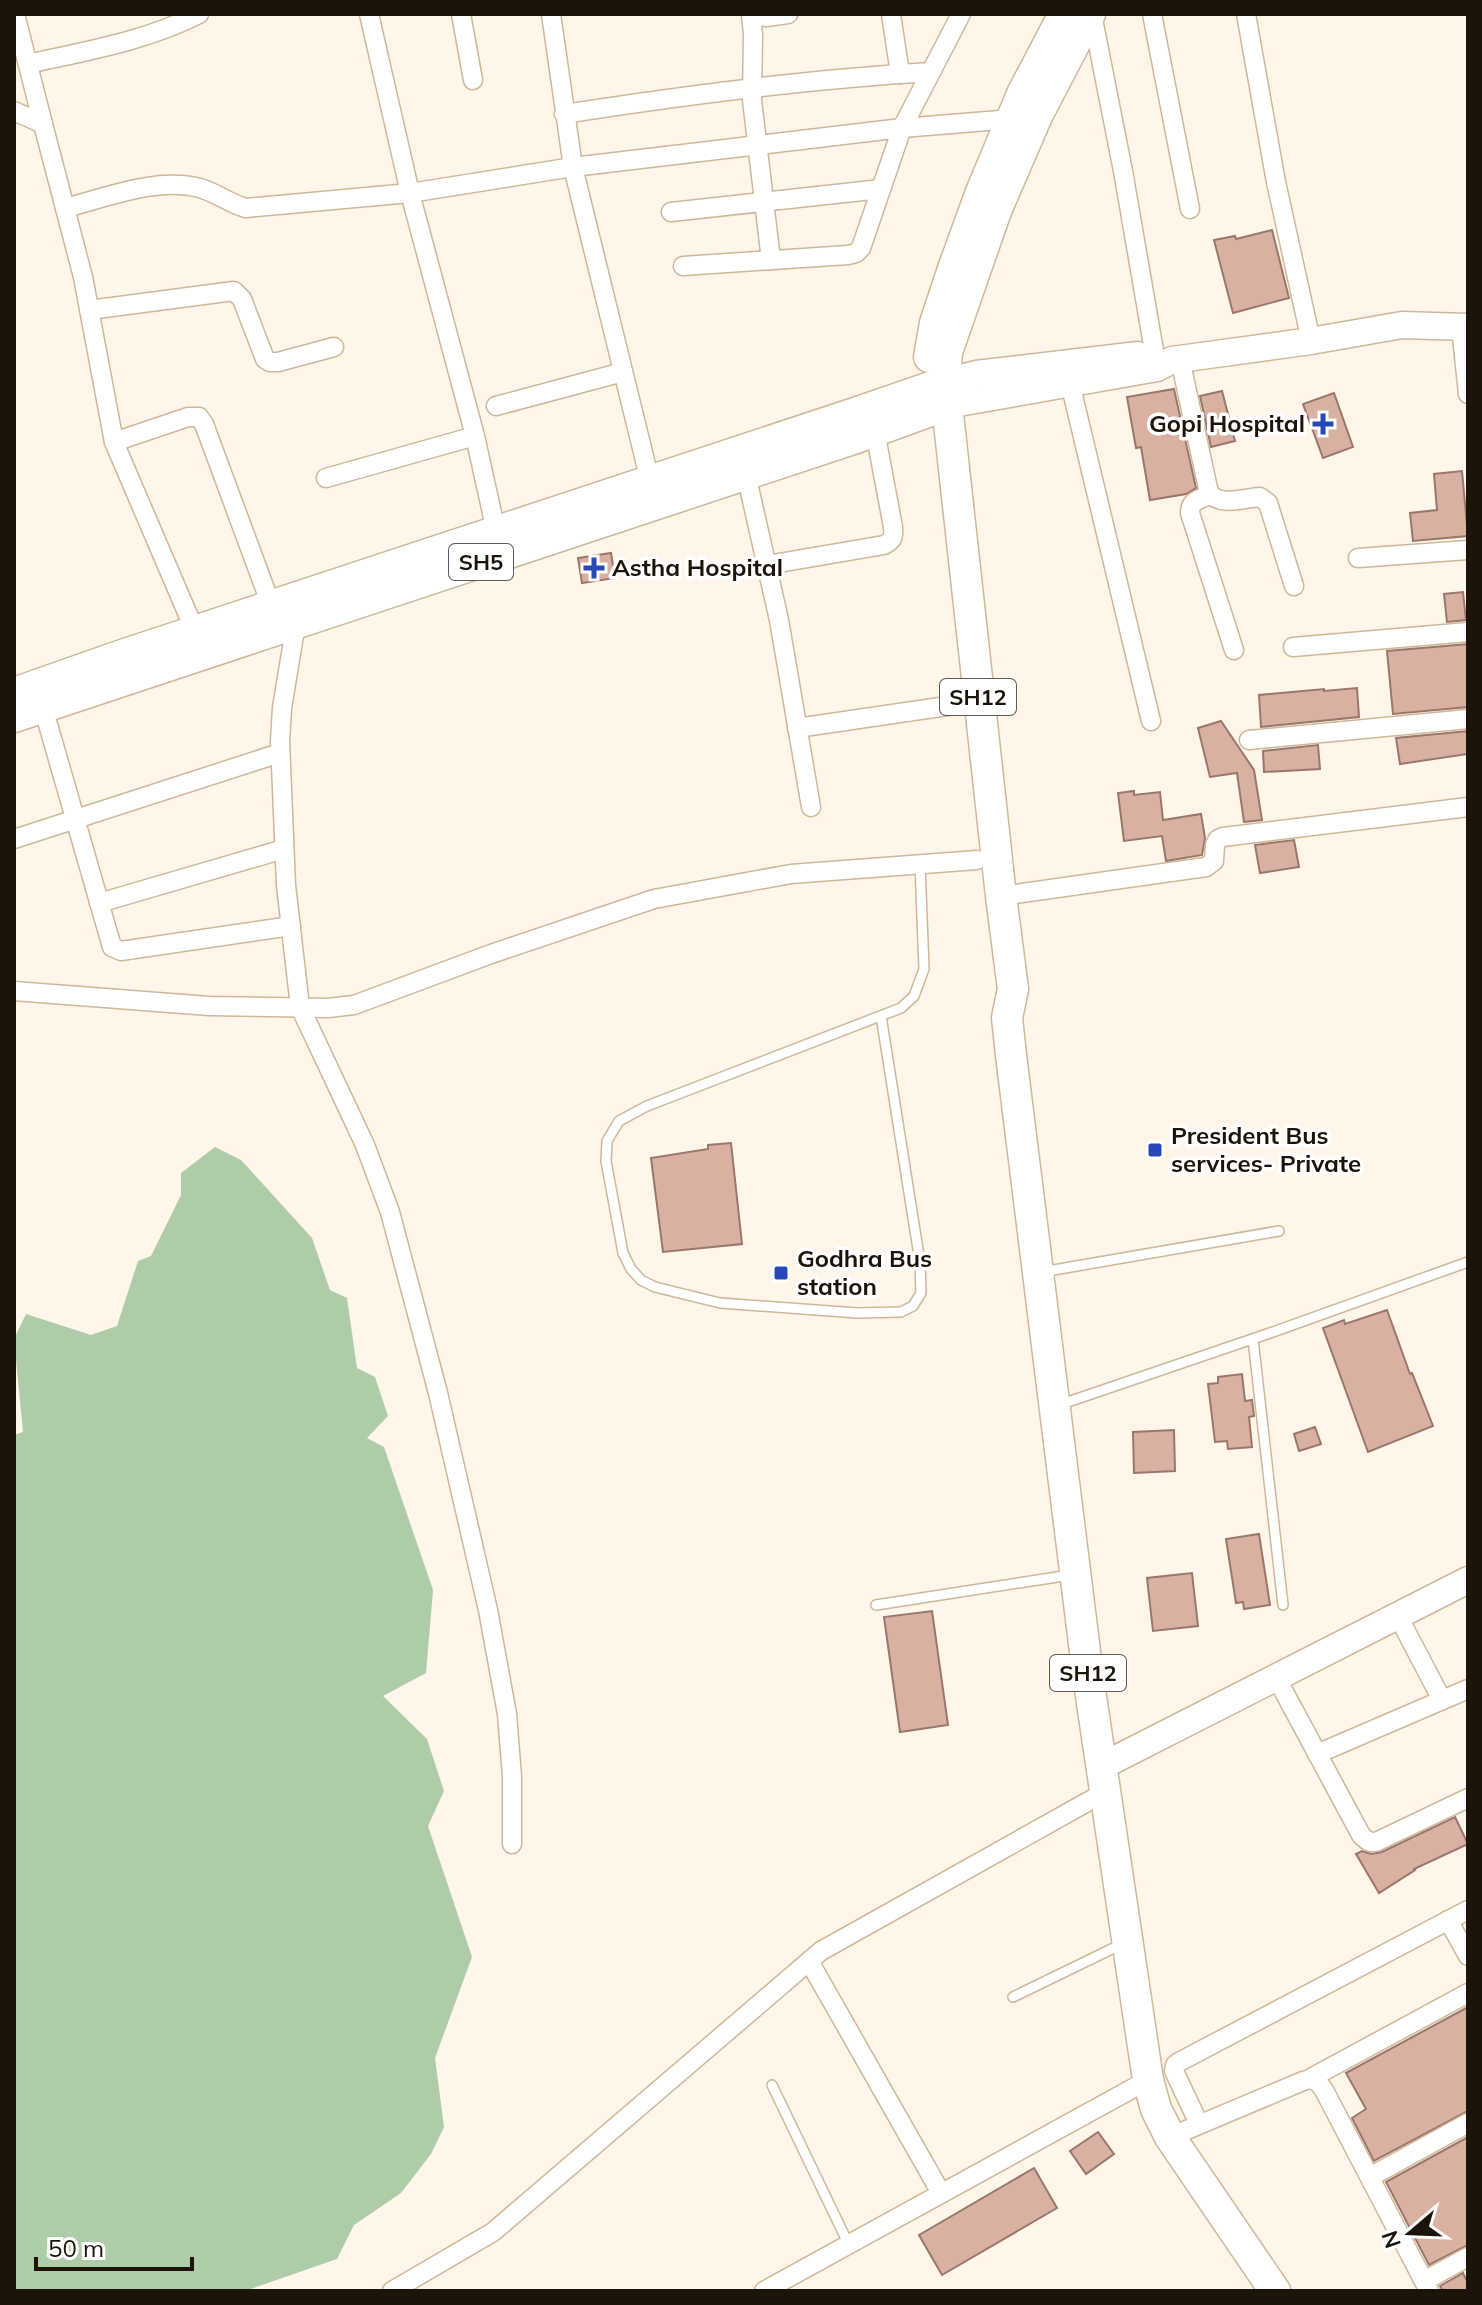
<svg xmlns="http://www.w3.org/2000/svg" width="1482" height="2305" font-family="Mulish,sans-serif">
<rect width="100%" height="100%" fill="#fff5e9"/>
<!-- water -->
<path fill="#afcca9" d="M215,1147l26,13 71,78 18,52 17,8 10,70 18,9 13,39 -21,22 17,9 49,143 -7,83 -43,23 44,43 17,52 -16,35 44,131 -37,101 9,69 -13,27 -30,39 -47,32 -17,34 -92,32h-231v-856l9,-3 -9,-93 12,-25 65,21 26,-9 21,-65 13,-5 30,-61v-22z"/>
<!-- building -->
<g fill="#d8b1a3" stroke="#9a776a" stroke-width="2">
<path d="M1272,230l17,68 -56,15 -19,-73 21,-4 1,3z"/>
<path d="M1174,389l22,99 -10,6 -36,6 -9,-53 -5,1 -9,-51z"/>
<path d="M1222,391l13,50 -24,6 -11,-51z"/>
<path d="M1334,393l19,54 -30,11 -20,-54z"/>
<path d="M1462,471l6,65 -55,5 -3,-28 27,-3 -3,-36z"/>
<path d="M611,553l4,25 -33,5 -4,-25z"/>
<path d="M1463,592l3,28 -19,2 -3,-28z"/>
<path d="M1468,644v63l-75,7 -6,-63z"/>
<path d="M1357,688l2,29 -98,10 -2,-32 65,-6v2z"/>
<path d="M1221,721l33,49 8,50 -18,2 -7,-49 -27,4 -12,-49z"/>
<path d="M1468,731v23l-68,10 -4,-26z"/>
<path d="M1318,745l2,24 -56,3 -1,-21z"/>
<path d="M1134,791v4l26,-3 3,28 38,-6 4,24 -3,17 -36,6 -4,-25 -38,5 -6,-48z"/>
<path d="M1294,840l5,27 -39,6 -5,-28z"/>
<path d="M731,1143l11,101 -79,8 -12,-94 57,-9v-4z"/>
<path d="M1387,1310l23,64 2,-1 21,53 -65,26 -45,-124 21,-8 1,4z"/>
<path d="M1242,1374l3,27 7,-1 2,16 -5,1 3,30 -24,2 -1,-8 -12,1 -7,-58 10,-1v-6z"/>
<path d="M1315,1427l6,17 -22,7 -5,-17z"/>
<path d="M1174,1430l1,41 -41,2 -1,-41z"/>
<path d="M1259,1534l11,71 -26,4 -1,-7 -7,1 -10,-64z"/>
<path d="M1192,1573l6,53 -45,5 -6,-53z"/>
<path d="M932,1611l16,114 -48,7 -16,-115z"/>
<path d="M1455,1817l13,27 -54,25 1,1 -36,23 -23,-39 6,-3 9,3 11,-2z"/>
<path d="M1468,2007v104l-94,50 -22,-43 14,-9 -20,-36z"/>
<path d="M1098,2132l16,22 -28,20 -16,-23z"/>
<path d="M1468,2137v108l-39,20 -43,-83z"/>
<path d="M1034,2168l23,40 -115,67 -23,-40z"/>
<path d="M1463,2273l5,10v8h-25l-3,-5z"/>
</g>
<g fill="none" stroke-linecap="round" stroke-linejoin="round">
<!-- lane casing -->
<g stroke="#cfb799" stroke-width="12">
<g id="lane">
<path d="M881,1016l39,246 1,31 -8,13 -12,6 -44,1 -137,-10 -65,-16 -14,-7 -10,-11 -8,-16 -17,-92 1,-20 12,-20 28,-15 254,-98 13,-12 10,-27 -4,-105"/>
<path d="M1042,1272l237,-41"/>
<path d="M1253,1339l30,266"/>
<path d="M1059,1405l211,-72 198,-71"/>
<path d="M876,1605l194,-30"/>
<path d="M1013,1997l109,-53"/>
<path d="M772,2085l77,160"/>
</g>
</g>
<!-- street casing -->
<g stroke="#cfb799" stroke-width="21">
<g id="street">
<path d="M15,14l28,110"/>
<path d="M369,14l41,179 65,243 21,95"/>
<path d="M461,14l12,66"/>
<path d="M551,14l22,153 77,314"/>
<path d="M751,14l2,20 -1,66 19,160"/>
<path d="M751,14l15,3 22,-3"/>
<path d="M891,14l9,60"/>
<path d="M1092,14l31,157 34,197"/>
<path d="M1152,14l38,195"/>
<path d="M1246,14l30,168 35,159"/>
<path d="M28,64c58,-13 118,-23 171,-50"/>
<path d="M14,111l29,13 40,153 31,165 81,189"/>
<path d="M564,114c122,-19 244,-35 367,-42"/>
<path d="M65,208c43,-11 91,-31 135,-20 17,5 30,16 46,20l164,-15 163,-26 329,-39 110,-9"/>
<path d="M671,212l210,-23"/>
<path d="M683,266l165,-11 8,-2 5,-5 41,-120 59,-114"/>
<path d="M89,310l145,-19 8,8 23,60 5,3h8l56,-15"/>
<path d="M1461,327l7,67"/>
<path d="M1180,359l29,134c12,14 35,5 51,4l8,6 26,83"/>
<path d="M1070,383l81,338"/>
<path d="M496,406l127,-34"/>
<path d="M114,442l74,-25h11l5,7 67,181"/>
<path d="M746,474l33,146 32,187"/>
<path d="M326,478l149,-42"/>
<path d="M1211,495c-11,4 -21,5 -21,18l44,137"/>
<path d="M1358,558l110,-8"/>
<path d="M767,565l117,-20c9,-5 10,-8 9,-18l-18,-96"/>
<path d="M296,623l-14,85 -2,33 6,144 14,122 65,138 25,67 48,181 50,217 19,104 5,63v67"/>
<path d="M1293,647l175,-15"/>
<path d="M43,707l69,240 9,4 170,-25"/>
<path d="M797,728l164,-24"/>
<path d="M1249,740l219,-21"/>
<path d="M14,839l266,-86"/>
<path d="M1001,896l205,-29 8,-6 1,-16 3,-6 5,-2 245,-30"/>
<path d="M99,903l185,-54"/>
<path d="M14,991l195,15 119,2 26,-3 137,-51 163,-55 137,-25 186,-14"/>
<path d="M1398,1616l44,84"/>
<path d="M1276,1677l85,158c5,5 9,9 17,6l90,-43"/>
<path d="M1317,1754l151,-65"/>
<path d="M1448,1920l20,36"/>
<path d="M809,1961l132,232"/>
<path d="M1311,2078l157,-85"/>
<path d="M1199,2124l-25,-53 1,-6 4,-3 289,-152"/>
<path d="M1170,2137l133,-56c12,-4 16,1 22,11l104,199"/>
<path d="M1370,2177l98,-54"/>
<path d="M1424,2281l44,-24"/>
<path d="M392,2291l101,-59 328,-281 284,-159"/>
<path d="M764,2291l384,-211"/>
</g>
</g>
<!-- secondary casing -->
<g stroke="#cfb799" stroke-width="29">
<g id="secondary">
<path d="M945,382l31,-8 162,-19"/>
<path d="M947,405l210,-37 15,-8 139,-19 91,-16 66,2"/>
<path d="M1102,1766l366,-186"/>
</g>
</g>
<!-- primary casing -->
<g stroke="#cfb799" stroke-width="33">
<g id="primary">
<path d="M1090,14l-53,102 -41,95 -49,141 -2,30 2,23 54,491 12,93 -6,29 4,37 77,621 60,404 8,29 14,28 105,154"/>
<path d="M929,357l6,-34 18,-54 28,-77 41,-98 42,-80"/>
<path d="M14,693l111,-39 730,-241 90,-31"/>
<path d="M14,717l845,-280 88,-32"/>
</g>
</g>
<!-- lane -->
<use href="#lane" stroke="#fff" stroke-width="9"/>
<!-- street -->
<use href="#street" stroke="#fff" stroke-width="18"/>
<!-- secondary -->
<use href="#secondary" stroke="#fff" stroke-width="26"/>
<!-- primary -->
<use href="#primary" stroke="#fff" stroke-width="30"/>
</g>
<!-- markers -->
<g fill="#2848b8" stroke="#fff" stroke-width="3">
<path d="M1319 412h8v8h8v8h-8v8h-8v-8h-8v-8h8z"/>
<path d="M590 556h8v8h8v8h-8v8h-8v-8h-8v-8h8z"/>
<rect x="1147" y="1142" width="16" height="16" rx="4"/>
<rect x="773" y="1265" width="16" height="16" rx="4"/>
</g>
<g text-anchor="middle" stroke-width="7" stroke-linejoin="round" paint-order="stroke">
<!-- shield labels -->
<g fill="#fff" stroke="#605a53" stroke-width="2">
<rect x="449" y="544" width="64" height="36" rx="6"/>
<rect x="940" y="679" width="76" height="36" rx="6"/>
<rect x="1050" y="1655" width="76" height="36" rx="6"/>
</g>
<g font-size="22" font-weight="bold" fill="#1c1409">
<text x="481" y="570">SH5</text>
<text x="978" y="705">SH12</text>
<text x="1088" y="1681">SH12</text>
</g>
<!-- poi labels -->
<g font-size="24" font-weight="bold" fill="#1c1409" stroke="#fff" text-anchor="start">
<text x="1305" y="432" text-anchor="end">Gopi Hospital</text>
<text x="612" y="576">Astha Hospital</text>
<text x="1171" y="1144">President Bus<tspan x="1171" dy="28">services- Private</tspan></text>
<text x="797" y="1267">Godhra Bus<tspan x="797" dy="28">station</tspan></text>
</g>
</g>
<!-- border -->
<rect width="1482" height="2305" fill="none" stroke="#1c1409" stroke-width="32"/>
<!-- north arrow -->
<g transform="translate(1410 2233) rotate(251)" stroke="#ffffff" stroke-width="6" paint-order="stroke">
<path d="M0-6L14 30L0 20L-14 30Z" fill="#1c1409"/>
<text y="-12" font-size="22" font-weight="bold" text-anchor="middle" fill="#1c1409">N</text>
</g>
<!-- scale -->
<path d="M36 2257v12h156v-12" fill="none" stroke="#1c1409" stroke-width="4"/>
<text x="48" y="2257" font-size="24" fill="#1c1409" stroke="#ffffff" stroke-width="6" paint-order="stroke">50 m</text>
</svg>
